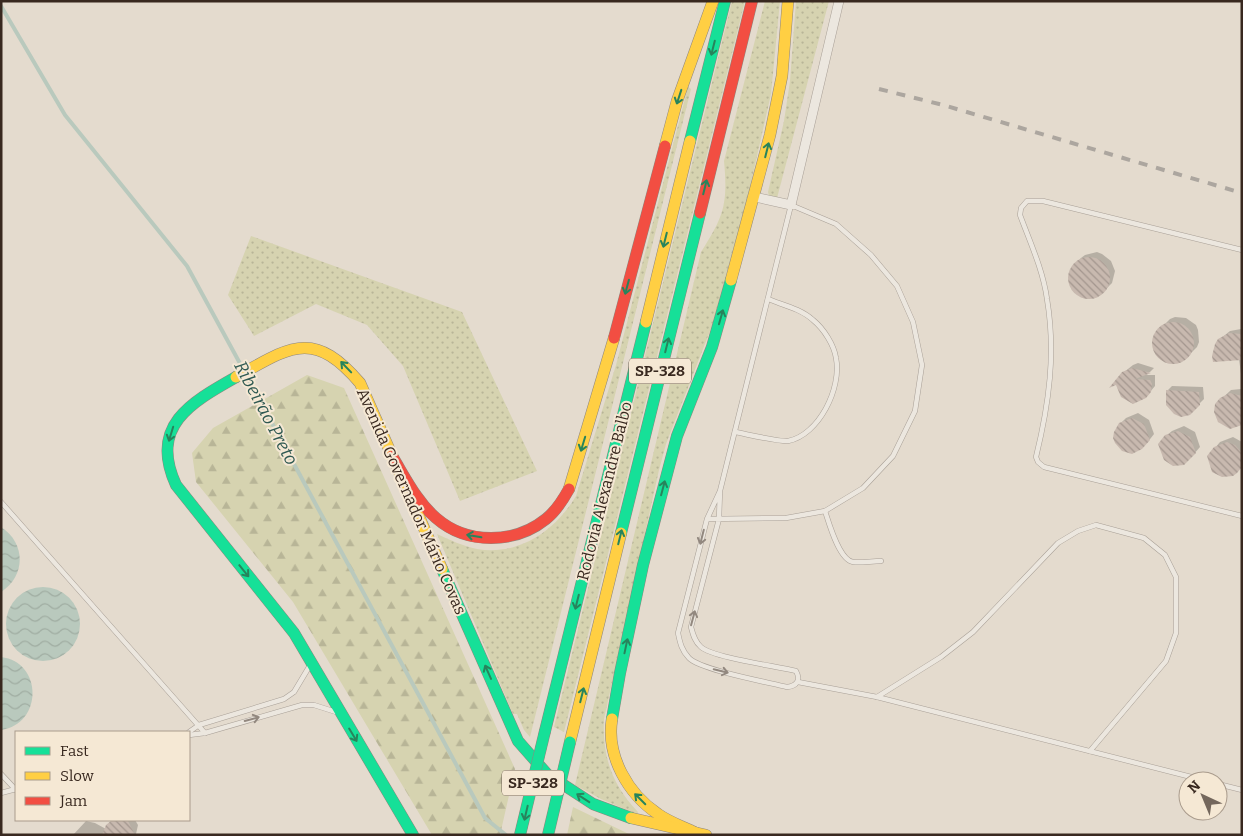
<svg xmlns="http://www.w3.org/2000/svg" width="1243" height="836" font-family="Bitter,serif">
<defs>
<pattern id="grass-dots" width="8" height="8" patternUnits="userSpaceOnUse" patternTransform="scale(1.25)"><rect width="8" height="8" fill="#d6d3b0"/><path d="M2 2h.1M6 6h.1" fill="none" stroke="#b8b597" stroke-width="1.8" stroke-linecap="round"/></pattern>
<pattern id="forest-firs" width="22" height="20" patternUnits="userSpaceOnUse" patternTransform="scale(1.25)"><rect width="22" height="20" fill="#d6d3b0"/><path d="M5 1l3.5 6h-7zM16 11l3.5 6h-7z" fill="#b8b597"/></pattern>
<pattern id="water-waves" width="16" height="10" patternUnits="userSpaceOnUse" patternTransform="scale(1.25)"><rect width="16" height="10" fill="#b9c9bd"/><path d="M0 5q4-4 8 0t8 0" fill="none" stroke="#a0ada2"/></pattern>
<pattern id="building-back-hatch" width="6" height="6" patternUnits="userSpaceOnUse" patternTransform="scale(1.25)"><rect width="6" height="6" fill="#c8b9af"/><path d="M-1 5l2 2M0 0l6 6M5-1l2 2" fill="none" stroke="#a3968e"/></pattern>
</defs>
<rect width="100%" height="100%" fill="#e4dbce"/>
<!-- grass -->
<g fill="url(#grass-dots)">
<path d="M732,1h13l-181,731 -10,-5z"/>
<path d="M765,1h15l-9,93 -25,111 -34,121 -46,118 -7,26 -55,249c-2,37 8,66 34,93l-1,2 -36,-15 -26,-14 126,-533c23,-36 27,-48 23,-91z"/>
<path d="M796,1h33l-52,197 -8,-2 -1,-4 16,-71 6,-40z"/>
<path d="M688,87l3,2 -161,648 -6,-7 -7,-16h-4l-76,-180c13,6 26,12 40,15 42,7 78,-18 99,-53l40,-131z"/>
<path d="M251,236l211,76 75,159 -77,30 -57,-135 -36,-41 -51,-21 -62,32 -26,-41z"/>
</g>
<!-- forest -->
<g fill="url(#forest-firs)">
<path d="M307,375l37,13 171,381 -15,66h-68l-139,-233 -97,-120 -4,-29 21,-25z"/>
<path d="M573,807l58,28h-64z"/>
</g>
<!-- water -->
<g fill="url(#water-waves)">
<path d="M1,527c25,16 25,49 0,65z"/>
<circle cx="43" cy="624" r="37"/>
<path d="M1,657c42,5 42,67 0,73z"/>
</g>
<!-- shadow -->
<g fill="#0003">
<path d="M1097,252l5,2 9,7 4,10 -3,12 -13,13 -6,2 -11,-1 -9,-7 -3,-5v-11l5,-10 6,-6 4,-3z"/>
<path d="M1175,317l11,1 10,7 2,5 1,12 -2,5 -14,14 -15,2 -7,-4 -7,-10 -1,-5 3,-11 14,-14z"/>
<path d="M1241,329l1,44 -1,1 -2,-15 -20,-19 11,-9z"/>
<path d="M1138,363l16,5 -4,4 -6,3h11v11l-5,6 -27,-19 10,-8z"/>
<path d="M1172,386l31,1 1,12 -15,15 -22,-23z"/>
<path d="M1241,389l1,1v32l-26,-18 15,-14z"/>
<path d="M1138,413l11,7 5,14 -7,9 -27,-19 6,-6z"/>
<path d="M1184,426l11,6 5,15 -7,8 -27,-19 6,-5z"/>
<path d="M1233,437l9,5v25l-27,-19 5,-6z"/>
<path d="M112,820h23l3,5 -2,9 -63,1 13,-14 9,2 11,6z"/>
</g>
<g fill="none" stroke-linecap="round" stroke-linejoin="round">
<!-- stream -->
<g stroke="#b9c9bd" stroke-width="4">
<path d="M1,6l64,109 122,151 56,103"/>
<path d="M246,375l239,443 21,17"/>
</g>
</g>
<!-- building -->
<g fill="url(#building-back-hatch)">
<circle cx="1089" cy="278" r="21"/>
<circle cx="1173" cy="343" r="21"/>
<path d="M1229,333l13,1v26l-29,2 -1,-6 3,-12 3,-5z"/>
<path d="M1132,368l19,5 -16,6 15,1 2,4 -1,8 -5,6 -13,6 -12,-7 -5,-12 -7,3 13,-16z"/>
<path d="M1166,390l33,2 1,13 -10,10 -9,2 -7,-3 -8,-9z"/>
<path d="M1230,393l12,3v29l-12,4 -12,-7 -4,-10 1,-8 5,-6z"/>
<path d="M1132,418l12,6 6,16 -8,9 -10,5 -10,-3 -7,-8 -2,-5 1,-6 5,-9z"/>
<path d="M1178,431l12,6 6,16 -12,12 -11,1 -9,-6 -6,-16 7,-9z"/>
<path d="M1227,442l8,3 7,8v14l-5,6 -4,3 -11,1 -10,-5 -5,-16 7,-9z"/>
<path d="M112,820h14l2,1 7,14h-33l4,-10z"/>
</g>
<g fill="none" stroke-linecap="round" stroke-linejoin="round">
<!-- lane casing -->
<g stroke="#a9a097" stroke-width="5.5">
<g id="lane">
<path d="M1242,250l-199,-49h-16l-6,7 -1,7c10,27 23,55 27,84 9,54 2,105 -11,158l2,5 6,5 198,49"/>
<path d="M735,432c11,2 44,10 53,9 31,-6 54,-53 48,-83 -2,-13 -12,-29 -23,-38 -12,-11 -30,-15 -45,-21"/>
<path d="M1,502l204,231"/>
<path d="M825,511c4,12 14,49 28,51 8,1 19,-1 28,-1"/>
<path d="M707,519l79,-1 39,-7 38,-23 30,-32 22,-45 7,-46 -9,-43 -16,-36 -26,-31 -35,-31 -45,-19 -71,286 -1,28 -28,108c2,8 4,15 10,20 13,11 75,19 95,24 5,9 1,15 -9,16 -20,-5 -86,-17 -98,-29 -7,-7 -9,-15 -11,-25l29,-114 13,-28"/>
<path d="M798,682l79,15 330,84"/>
<path d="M877,697l64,-40 32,-25 85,-89 20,-12 18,-6 48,13 21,17 11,22v56l-10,28 -76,90"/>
<path d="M189,732l10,-7 85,-26 10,-7 15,-25"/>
<path d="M189,735l16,-2 97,-28h12l22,7"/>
<path d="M1,774l15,16"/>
<path d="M1218,784l24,6"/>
<path d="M1,793l15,-4"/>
</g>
</g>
<!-- street casing -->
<g stroke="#a9a097" stroke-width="10">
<path id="street" d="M755,197l36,8 48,-204"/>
</g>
<!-- fast casing -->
<g stroke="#8f867e" stroke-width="12">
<g id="fast">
<path d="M690,141l35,-140"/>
<path d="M236,377c-46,26 -87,49 -60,108l118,148 119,202"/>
<path d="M621,533l79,-320"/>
<path d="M442,569l76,172 29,33 46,30 38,14"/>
<path d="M612,719l8,-46 23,-108 34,-129 35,-89 19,-67"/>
<path d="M545,731l101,-409"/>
</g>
</g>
<!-- slow casing -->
<g stroke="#8f867e" stroke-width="12">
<g id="slow">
<path d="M665,146l12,-45 36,-100"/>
<path d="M731,280l39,-145 12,-59 6,-75"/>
<path d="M646,322l44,-181"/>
<path d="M236,377c54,-30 77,-49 124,6l82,186"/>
<path d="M569,489l45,-151"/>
<path d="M612,719c-6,37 16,75 46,95 11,8 26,13 38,19"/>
<path d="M570,742l51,-209"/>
<path d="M631,818l75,17"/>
</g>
</g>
<!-- jam casing -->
<g stroke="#8f867e" stroke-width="12">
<g id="jam">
<path d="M700,213l52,-212"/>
<path d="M614,338l51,-192"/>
<path d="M392,456c13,21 25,46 44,62 31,27 79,26 110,1 10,-8 17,-19 23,-30"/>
</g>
</g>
<!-- lane -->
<use href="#lane" stroke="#ece7df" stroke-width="4.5"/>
<!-- street -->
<use href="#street" stroke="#ece7df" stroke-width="9"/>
<!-- fast -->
<use href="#fast" stroke="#16e098" stroke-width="11"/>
<!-- slow -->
<use href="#slow" stroke="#ffcf43" stroke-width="11"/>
<!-- jam -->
<use href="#jam" stroke="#f24e42" stroke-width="11"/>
<!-- rail -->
<path stroke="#aca69f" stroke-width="4" stroke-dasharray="9 9" stroke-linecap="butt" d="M879,89l64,16 299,88"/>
<!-- fast-bridge casing -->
<g stroke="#8f867e" stroke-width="12" stroke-linecap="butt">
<g id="fast-bridge">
<path d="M520,835l25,-104"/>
<path d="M548,835l22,-93"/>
</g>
</g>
<!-- fast-bridge -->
<use href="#fast-bridge" stroke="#16e098" stroke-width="11"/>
</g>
<!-- one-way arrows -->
<defs><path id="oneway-shaft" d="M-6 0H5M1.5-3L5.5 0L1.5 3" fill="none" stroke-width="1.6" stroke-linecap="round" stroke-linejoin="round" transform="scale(1.25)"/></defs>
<g stroke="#27845c">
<use href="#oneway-shaft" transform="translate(713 48) rotate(104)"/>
<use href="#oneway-shaft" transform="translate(679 97) rotate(108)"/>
<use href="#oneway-shaft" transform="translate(767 150) rotate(-76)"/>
<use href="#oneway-shaft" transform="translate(705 187) rotate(-76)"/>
<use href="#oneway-shaft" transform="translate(665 240) rotate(104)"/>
<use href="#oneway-shaft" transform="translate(627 287) rotate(105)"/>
<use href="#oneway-shaft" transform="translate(721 317) rotate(-74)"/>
<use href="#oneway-shaft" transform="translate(667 345) rotate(-76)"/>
<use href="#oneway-shaft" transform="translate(346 367) rotate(-134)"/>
<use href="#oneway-shaft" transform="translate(171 434) rotate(107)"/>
<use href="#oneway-shaft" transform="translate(583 444) rotate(107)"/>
<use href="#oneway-shaft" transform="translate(663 488) rotate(-75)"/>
<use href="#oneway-shaft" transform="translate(474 536) rotate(-170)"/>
<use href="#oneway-shaft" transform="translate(620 537) rotate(-76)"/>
<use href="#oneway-shaft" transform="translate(244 571) rotate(51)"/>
<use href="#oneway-shaft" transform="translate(577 602) rotate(104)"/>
<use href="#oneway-shaft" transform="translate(626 646) rotate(-78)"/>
<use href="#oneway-shaft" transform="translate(488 672) rotate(-114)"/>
<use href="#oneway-shaft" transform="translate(582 695) rotate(-76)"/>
<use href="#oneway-shaft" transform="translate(353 735) rotate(59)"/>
<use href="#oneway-shaft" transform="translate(583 798) rotate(-147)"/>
<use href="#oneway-shaft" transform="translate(640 799) rotate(-135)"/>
<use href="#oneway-shaft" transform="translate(526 813) rotate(103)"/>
</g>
<g stroke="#92887f">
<use href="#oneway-shaft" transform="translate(702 537) rotate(104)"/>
<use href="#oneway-shaft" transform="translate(693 618) rotate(-75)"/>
<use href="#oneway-shaft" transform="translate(721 671) rotate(14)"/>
<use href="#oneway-shaft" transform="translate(252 719) rotate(-15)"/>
</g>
<g text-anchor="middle" stroke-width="4" stroke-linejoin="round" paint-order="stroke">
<!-- shield labels -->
<g fill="#f5e8d4" stroke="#716255" stroke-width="1">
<rect x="629" y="358.5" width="62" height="25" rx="4"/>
<rect x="502" y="770.5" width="62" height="25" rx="4"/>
</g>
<g font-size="15" font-weight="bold" fill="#38281f">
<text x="660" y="376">SP-328</text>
<text x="533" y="788">SP-328</text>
</g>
<!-- street labels -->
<g font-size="16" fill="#38281f" stroke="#f5e8d4">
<text transform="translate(604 491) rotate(-76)" y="6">Rodovia Alexandre Balbo</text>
<text transform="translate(412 501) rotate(66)" y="6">Avenida Governador Mário Covas</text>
</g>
<!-- water labels -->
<g font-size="18" font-style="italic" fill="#2e5851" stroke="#f5e8d4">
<text transform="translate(266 413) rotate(62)" y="6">Ribeirão Preto</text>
</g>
</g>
<!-- border -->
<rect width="1243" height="836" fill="none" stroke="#38281f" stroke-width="5"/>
<!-- legend -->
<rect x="15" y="731" width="175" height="90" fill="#f5e8d4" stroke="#a99b8c"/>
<rect x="25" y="747" width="25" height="8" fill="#16e098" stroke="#a99b8c"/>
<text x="60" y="756" font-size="15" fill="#38281f">Fast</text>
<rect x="25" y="772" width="25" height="8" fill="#ffcf43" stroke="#a99b8c"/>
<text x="60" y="781" font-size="15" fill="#38281f">Slow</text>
<rect x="25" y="797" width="25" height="8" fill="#f24e42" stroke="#a99b8c"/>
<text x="60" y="806" font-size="15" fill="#38281f">Jam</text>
<!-- north arrow -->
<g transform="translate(1203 796) rotate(316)"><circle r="24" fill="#f5e8d4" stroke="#a99b8c"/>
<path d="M0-4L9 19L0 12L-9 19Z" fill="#74675c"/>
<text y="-8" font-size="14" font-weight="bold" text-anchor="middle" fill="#38281f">N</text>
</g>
</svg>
